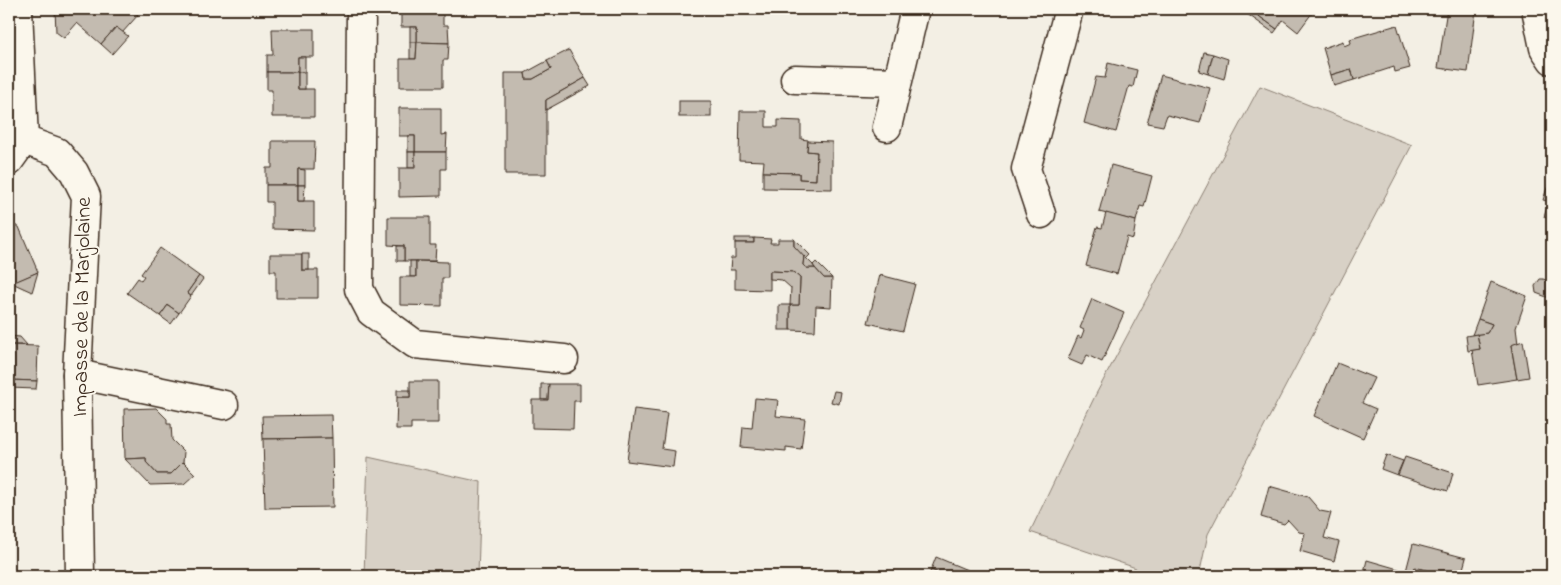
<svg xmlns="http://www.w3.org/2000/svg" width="1561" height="585" font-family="'Indie Flower',sans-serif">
<rect width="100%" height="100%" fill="#f3efe4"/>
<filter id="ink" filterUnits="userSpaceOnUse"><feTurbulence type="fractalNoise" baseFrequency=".02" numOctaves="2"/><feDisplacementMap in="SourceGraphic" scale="10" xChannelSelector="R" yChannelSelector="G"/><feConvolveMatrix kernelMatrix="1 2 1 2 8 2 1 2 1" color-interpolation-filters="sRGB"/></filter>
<g filter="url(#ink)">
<!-- green -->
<g fill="#d8d1c6" stroke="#8a7e72">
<path d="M1260,86l152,59 -204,389 -9,42h-64l1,-8 -106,-36 65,-136z"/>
<path d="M368,457l113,25 -3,94h-114z"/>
</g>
<!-- building -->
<g fill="#c3bbb0" stroke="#3b2a1e">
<path d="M55,9h76l7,6 -16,18 -6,-6 -15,17 -24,-21 -13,15 -8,-6z"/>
<path d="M401,9h42v16h5l1,18 -32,-1v-15h-16z"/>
<path d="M1240,9h9l28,20 -3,4z"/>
<path d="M1249,9h66l-17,23 -15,-12 -6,9z"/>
<path d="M1447,9l29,1 -8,62 -30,-4z"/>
<path d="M1397,25l13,43 -15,4 -1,-5 -40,13 -3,-11 -20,6 -8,-27 20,-7 1,5 7,-3 -1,-4z"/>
<path d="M116,27l12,9 -16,18 -11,-10z"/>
<rect x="410" y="27" width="7" height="15"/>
<path d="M272,29h42v28h-16v15h-31v-17h6z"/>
<path d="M410,42h7l-1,17h-6z"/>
<path d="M417,42l32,1 -1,17h-5v27h-43v-28h16z"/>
<path d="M569,50l16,28 -39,22v74h-41v-101h20l1,6h7l18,-10 -4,-8z"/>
<path d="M1204,52l9,2 -5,20 -9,-3z"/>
<path d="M1213,54l15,5 -4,20 -16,-5z"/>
<rect x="298" y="57" width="7" height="15"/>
<path d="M547,61l4,8 -18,10h-7l-1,-6z"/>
<path d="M1108,63l29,7 -4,17 -4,-1 -13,46 -32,-9 12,-46 9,1z"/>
<path d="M1351,69l3,11 -20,6 -3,-11z"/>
<path d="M267,72h31v17h16v28h-42v-27h-5z"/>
<rect x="298" y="72" width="7" height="17"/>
<path d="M1161,75l49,13 -10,35 -33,-8 -4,11 -16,-3z"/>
<path d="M585,78l5,8 -44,24v-10z"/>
<rect x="679" y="101" width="32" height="16"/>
<path d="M399,108h42v27l6,-1 -1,18h-31v-16h-16z"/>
<path d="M740,111h26v16h12v-7l23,1v18l7,1 -1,11 10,1 -1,28 -17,-1v-6l-36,-1 1,-11 -25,-1z"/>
<rect x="408" y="136" width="7" height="16"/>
<path d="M272,141h43l-1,28h-16v16h-32v-17h6z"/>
<path d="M808,141l24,1v47l-69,-1v-16l36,1v6l17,1 1,-28 -10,-1z"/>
<rect x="408" y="152" width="7" height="16"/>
<path d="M415,152h31v17h-5v27l-42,1v-29h16z"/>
<path d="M1111,165l41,11 -8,31 -4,-1 -4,15 -37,-9z"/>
<path d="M298,169l7,1v15h-7z"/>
<path d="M1549,182l3,1v19l-9,-2z"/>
<path d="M266,185h32v16h16v29l-42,-1v-27h-6z"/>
<path d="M298,185h7l-1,16h-6z"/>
<path d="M1549,201l3,1v18l-8,-3z"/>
<path d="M1106,213l30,8 -3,18 -6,-2 -10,37 -31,-8 11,-39 5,1z"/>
<path d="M388,217h42v28h6l-1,16h-31v-15l-16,-1z"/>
<path d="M9,223l10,4 19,45 -29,13z"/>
<rect x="735" y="238" width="19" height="5"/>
<path d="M754,238l17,1 -1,4h8v-4h16v7l10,10 -1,9 3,3h9l9,10h8l-1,29 -15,-1 -1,25 -25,-1v-25h9l1,-27 -7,-6 -23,-1v19l-35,-1v-19h-5l1,-12h4v-15h19z"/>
<path d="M794,239l16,16 -4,4 -12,-13z"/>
<rect x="397" y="246" width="7" height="15"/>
<path d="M160,248l39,28 -12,17 4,3 -12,17 -11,-8 -8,11 -33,-23 11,-15 3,2 3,-4 -3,-2z"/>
<path d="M270,254h32v16h16v28h-42v-27h-6z"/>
<rect x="302" y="254" width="7" height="16"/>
<path d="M804,256l9,9 2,3h-9l-3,-3z"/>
<rect x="410" y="261" width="6" height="16"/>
<path d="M416,261l32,1v16h-6v28l-42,-1v-28h16z"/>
<path d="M816,262l16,16h-8l-9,-10 -2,-3z"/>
<path d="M770,271l23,1 7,6 -1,27h-9l1,-17 -9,-8 -12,-1z"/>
<path d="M38,272l-6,20 -20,-9z"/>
<path d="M880,275l35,9 -12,47 -35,-8z"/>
<path d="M199,276l4,3 -12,17 -4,-3z"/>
<path d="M1540,279h3l9,3v17l-16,-6 -1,-7z"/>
<path d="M1491,282l36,14 -11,32 2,16 -7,1 6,34 -39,6 -6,-35 8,-1 -3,-15 10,-1 5,-9 -14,-5z"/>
<path d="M1092,299l32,14 -22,49 -15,-7 -5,10 -14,-6 10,-23 3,2 3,-8 -4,-2z"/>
<path d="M168,305l11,8 -8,11 -11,-8z"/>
<rect x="779" y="305" width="11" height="25"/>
<path d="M1478,319l14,5 -5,9 -15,2z"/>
<path d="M1477,334l3,15 -12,2 -2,-15z"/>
<path d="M9,336l11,1 7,8h-18z"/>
<path d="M1523,341l6,36 -12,2 -6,-34z"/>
<path d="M9,345l29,1 -1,35 -28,-1z"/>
<path d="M1337,363l37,15 -12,25 14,6 -13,29 -49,-22z"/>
<path d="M9,380l28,1 -1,8 -27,-1z"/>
<path d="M410,381h28v42h-27v6h-15l1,-32h13z"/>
<path d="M541,384h8l-1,16h-7z"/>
<path d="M549,384h31v17h-6l-1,28 -41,-1v-28h16z"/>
<rect x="397" y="390" width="13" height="7"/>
<path d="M834,391l7,1 -2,12 -8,-2z"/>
<path d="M755,398l23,2 -2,16 29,3 -4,30 -15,-2v4l-45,-4 2,-20 9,1z"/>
<path d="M156,408l11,11v5h4l1,16 12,12 -1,10 -12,12h-14l-11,-12v-4l-21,1 -1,-50z"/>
<path d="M634,409l33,4 -5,36 13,2 -2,16 -46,-6z"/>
<path d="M331,415l1,23 -69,1 -1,-23z"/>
<path d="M332,438l1,69 -68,1 -2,-69z"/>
<path d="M1386,455l17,6 -6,14 -16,-6z"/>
<path d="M1405,457l48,16 -5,18 -50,-16z"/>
<path d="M146,458v4l11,12h14l12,-12 12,12 -11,10 -34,1 -25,-26z"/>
<path d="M1269,486l39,11 12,14 11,2 -7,25 15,4 -5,19 -34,-10 5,-18 -6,-1 -11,-12 -4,4 -23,-7z"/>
<path d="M1413,544l53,14 -5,18h-11l-36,-9 -2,6 -6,-2z"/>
<path d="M936,557l36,15 -2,4h-7l-13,-5 -2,5h-2l-15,-6z"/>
<path d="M1367,560l45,13 2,-6 36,9h-87z"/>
<path d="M931,570l15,6h-18z"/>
<path d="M950,571l13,5h-15z"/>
</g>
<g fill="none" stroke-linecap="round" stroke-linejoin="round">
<!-- minor casing -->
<g stroke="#3b2a1e" stroke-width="31">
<g id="minor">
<path d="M18,9l6,131 33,12 17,20 12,24 -9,178 3,202"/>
<path d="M361,9l-2,280 12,23 44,32 149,15"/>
<path d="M1536,9l8,39 8,12"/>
<path d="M795,79l102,3"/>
<path d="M887,127l28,-118"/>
<path d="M9,161l15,-21"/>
<path d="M1041,214l-15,-45 43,-160"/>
<path d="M77,374l147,31"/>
</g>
</g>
<!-- minor -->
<use href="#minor" stroke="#fbf7ec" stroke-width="28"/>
</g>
</g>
<g text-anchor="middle" stroke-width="4" stroke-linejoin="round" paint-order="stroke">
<!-- street labels -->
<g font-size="22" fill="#3b2a1e" stroke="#fbf7ec">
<text transform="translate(80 307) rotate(-89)" y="8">Impasse de la Marjolaine</text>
</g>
</g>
<!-- margin -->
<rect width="1561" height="585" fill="none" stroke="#fbf7ec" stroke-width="30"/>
<rect x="15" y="15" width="1531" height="555" fill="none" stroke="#3b2a1e" stroke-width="2" filter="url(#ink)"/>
</svg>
